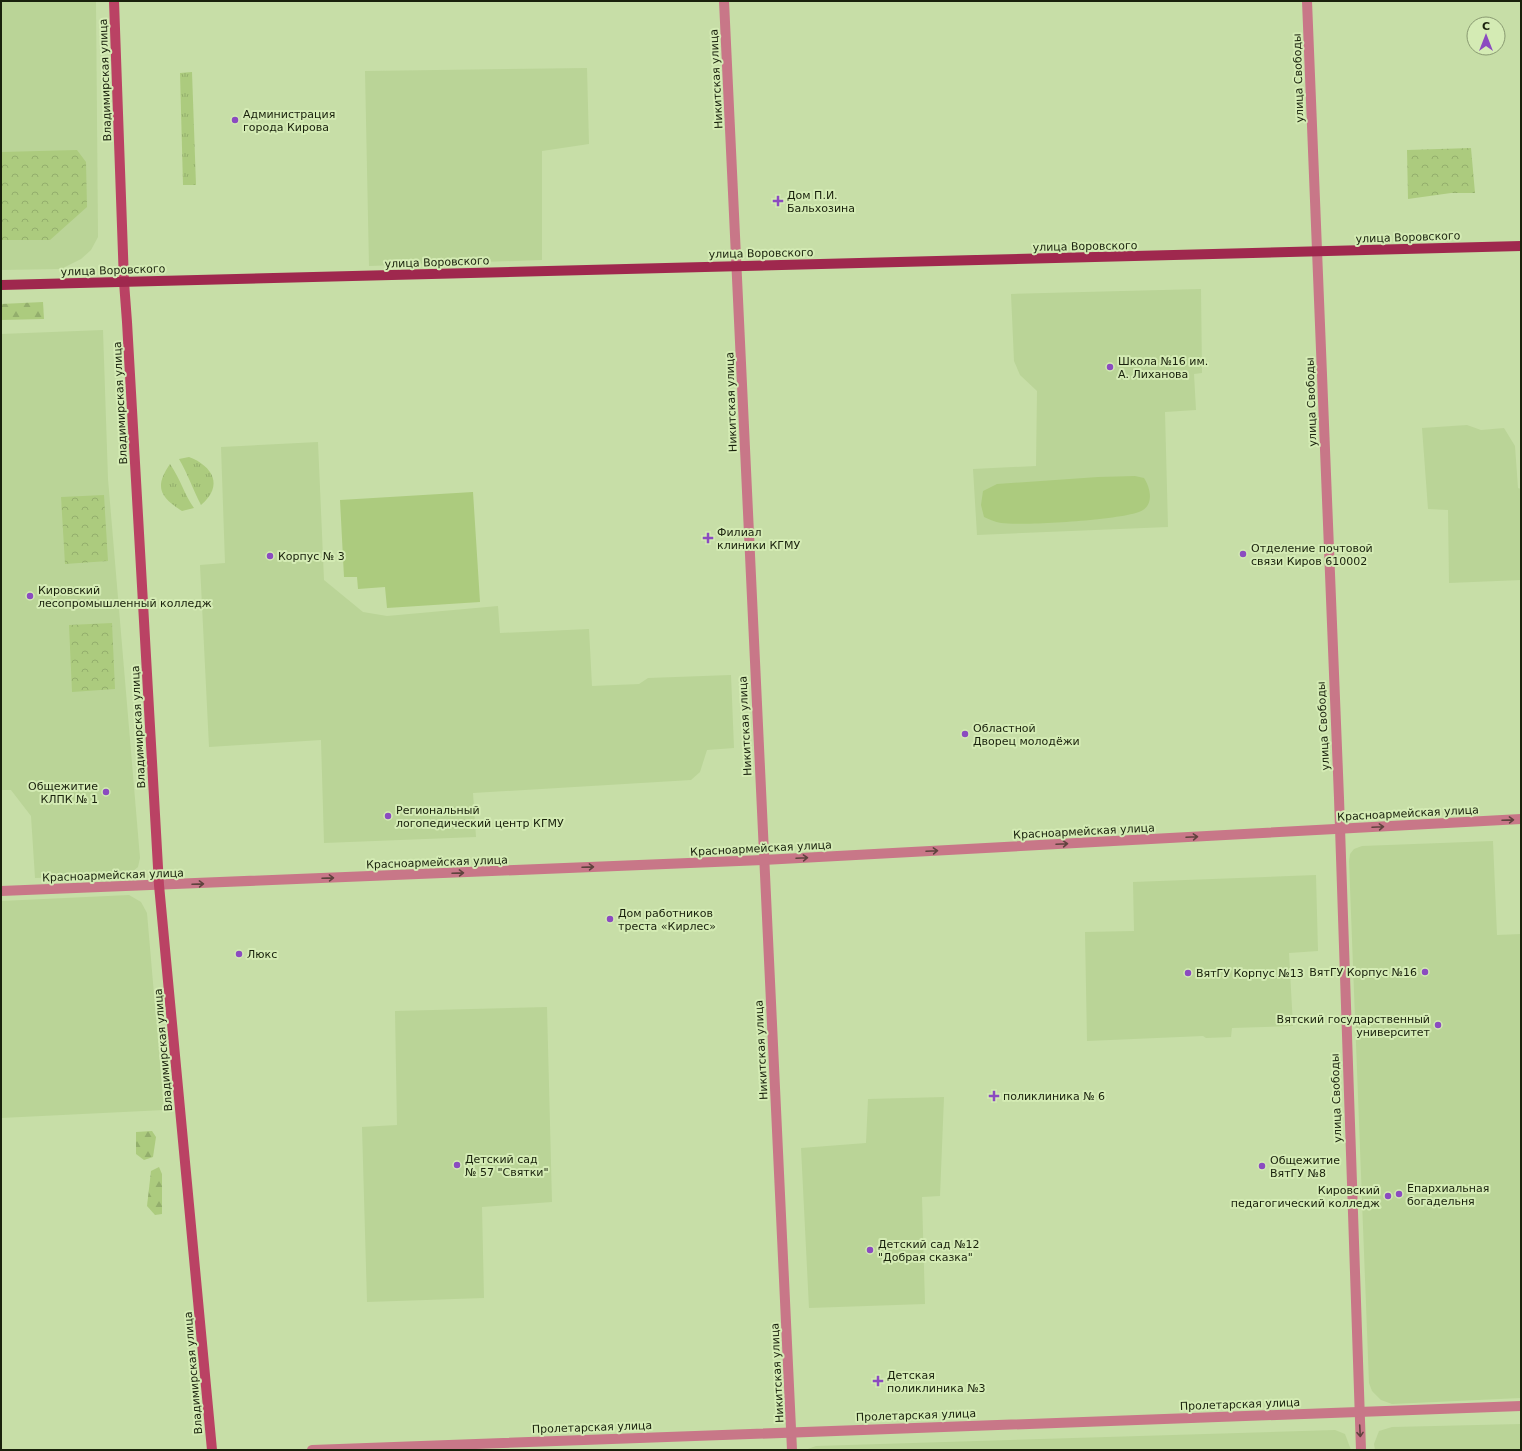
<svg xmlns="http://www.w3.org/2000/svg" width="1522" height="1451" font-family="'DejaVu Sans',sans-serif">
<defs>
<pattern id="grass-tufts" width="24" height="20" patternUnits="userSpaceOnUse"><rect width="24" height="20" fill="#accb7e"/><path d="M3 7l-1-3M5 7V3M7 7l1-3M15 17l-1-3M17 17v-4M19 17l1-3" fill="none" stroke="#93ae6c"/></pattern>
<pattern id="forest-firs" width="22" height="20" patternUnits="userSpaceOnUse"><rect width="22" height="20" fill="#accb7e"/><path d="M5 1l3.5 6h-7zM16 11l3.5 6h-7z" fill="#93ae6c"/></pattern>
<pattern id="park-crowns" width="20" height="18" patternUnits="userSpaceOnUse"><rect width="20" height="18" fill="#accb7e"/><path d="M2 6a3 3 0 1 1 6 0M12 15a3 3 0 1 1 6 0" fill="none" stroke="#93ae6c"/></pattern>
</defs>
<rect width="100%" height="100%" fill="#c7dea7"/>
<!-- built -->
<g fill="#bad497">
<path d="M1,1h95l2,236 -7,13 -10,9 -20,10 -60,1z"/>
<path d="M587,68l2,76 -47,7v109l-173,6 -4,-195z"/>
<path d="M1201,289l1,84 -8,1 2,36 -31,2 3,115 -191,8 -4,-66 63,-3 1,-75 -17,-16 -6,-14 -3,-67z"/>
<path d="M103,330l5,149 32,379 -2,9 -11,9 -92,2 -4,-62 -20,-26h-10v-456z"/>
<path d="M1467,425l14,5 23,-2 11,18 3,42 3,1v91l-72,3 -1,-73 -20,-1 -6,-81z"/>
<path d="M318,442l6,138 39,32 24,4 111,-10 2,27 89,-4 3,57 47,-2 9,-6 83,-3 3,73 -27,2 -7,22 -9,8 -218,13 3,44 -152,6 -3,-103 -112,7 -9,-182 25,-2 -4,-116z"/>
<path d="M1493,841l4,94 24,-1v464l-129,6 -11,-4 -9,-9 -3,-8 -20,-522 1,-7 4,-5 8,-3z"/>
<path d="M1316,875l2,76 -29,2 4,73 -61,2 -1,9 -25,1 -3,-2 -116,5 -2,-109 49,-1 -1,-49z"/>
<path d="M129,895l12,7 6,11 17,197 -163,8v-217z"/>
<path d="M547,1007l5,195 -70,5 2,91 -117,4 -5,-175 35,-2 -2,-114z"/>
<path d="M944,1097l-4,99 -18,1 3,107 -116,4 -8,-160 65,-5 2,-44z"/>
<path d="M1521,1424v26h-146l-1,-6 5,-13 13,-4z"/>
<path d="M1335,1430l10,4 6,16h-546l11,-4z"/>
</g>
<!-- grass -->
<g fill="url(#grass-tufts)">
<path d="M192,72l4,113h-13l-3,-112z"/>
<path d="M189,457c24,9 35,29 12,48 -8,-15 -13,-31 -22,-46z"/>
<path d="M170,464c11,16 14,30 24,44l-12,3c-22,-14 -28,-24 -12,-47z"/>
</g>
<!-- forest -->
<g fill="url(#forest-firs)">
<path d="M43,302l1,17 -43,1v-16z"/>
<path d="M152,1131l4,6 -3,20 -9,3 -8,-6v-22z"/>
<path d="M159,1167l3,7v40l-7,1 -8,-9 4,-35z"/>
</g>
<!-- park -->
<g fill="url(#park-crowns)">
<path d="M1471,148l4,45h-24l-43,6 -1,-49z"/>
<path d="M77,150l9,12 1,45 -37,33h-49v-88z"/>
<path d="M104,495l4,66 -43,3 -4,-67z"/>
<path d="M112,623l3,66 -43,3 -3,-67z"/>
</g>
<!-- garden -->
<g fill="#accb7e">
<path d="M1135,476l9,2c6,9 10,25 -1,32 -14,10 -122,16 -142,13 -6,-1 -12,-4 -17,-6l-3,-12 2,-14 14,-7 101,-7z"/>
<path d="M473,492l7,110 -93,6 -2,-21 -27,2 -1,-12h-13l-4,-77z"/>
</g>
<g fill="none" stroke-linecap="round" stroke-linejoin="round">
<!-- minor -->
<g stroke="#c87788" stroke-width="10">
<path d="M724,1l68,1449"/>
<path d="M1307,1l32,797 22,652"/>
<path d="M1,891l762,-31 758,-41"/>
<path d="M312,1450l1209,-44"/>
</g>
<!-- secondary -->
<path stroke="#ba4264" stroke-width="10" d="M114,1l10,281 3,40 32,563 53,565"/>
<!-- primary -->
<path stroke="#9f284e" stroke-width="10" d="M1,285l1520,-39"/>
</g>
<!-- one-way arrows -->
<defs><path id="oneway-shaft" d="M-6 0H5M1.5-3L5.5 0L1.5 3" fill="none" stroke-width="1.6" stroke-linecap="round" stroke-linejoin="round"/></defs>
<g stroke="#5f433e">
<use href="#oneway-shaft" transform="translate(1508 820) rotate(-2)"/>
<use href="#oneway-shaft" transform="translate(1378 827) rotate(-3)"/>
<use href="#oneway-shaft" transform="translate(1192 837) rotate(-3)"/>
<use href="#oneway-shaft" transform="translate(1062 844) rotate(-3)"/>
<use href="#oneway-shaft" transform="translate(932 851) rotate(-3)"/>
<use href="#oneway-shaft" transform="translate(802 858) rotate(-3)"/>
<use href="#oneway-shaft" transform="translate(588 867) rotate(-2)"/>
<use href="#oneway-shaft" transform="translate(458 873) rotate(-2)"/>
<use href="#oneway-shaft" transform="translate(328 878) rotate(-2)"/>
<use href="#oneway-shaft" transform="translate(198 884) rotate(-2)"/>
<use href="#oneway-shaft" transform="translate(1360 1431) rotate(87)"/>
</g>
<!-- markers -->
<g fill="#8b4bc0" stroke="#d4ebb4" stroke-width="1.5">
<circle cx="235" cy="120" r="4"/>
<path d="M776 195h4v4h4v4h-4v4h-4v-4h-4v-4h4z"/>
<circle cx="1110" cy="367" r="4"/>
<path d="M706 532h4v4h4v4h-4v4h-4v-4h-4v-4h4z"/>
<circle cx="1243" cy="554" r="4"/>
<circle cx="270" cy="556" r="4"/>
<circle cx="30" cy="596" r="4"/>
<circle cx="965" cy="734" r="4"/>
<circle cx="106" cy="792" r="4"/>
<circle cx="388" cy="816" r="4"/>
<circle cx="610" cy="919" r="4"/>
<circle cx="239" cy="954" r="4"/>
<circle cx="1425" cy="972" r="4"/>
<circle cx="1188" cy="973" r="4"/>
<circle cx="1438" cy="1025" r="4"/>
<path d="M992 1090h4v4h4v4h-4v4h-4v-4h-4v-4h4z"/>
<circle cx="457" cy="1165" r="4"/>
<circle cx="1262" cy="1166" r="4"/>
<circle cx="1399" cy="1194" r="4"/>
<circle cx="1388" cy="1196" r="4"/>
<circle cx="870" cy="1250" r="4"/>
<path d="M876 1375h4v4h4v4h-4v4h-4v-4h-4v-4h4z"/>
</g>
<g text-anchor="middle" stroke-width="4" stroke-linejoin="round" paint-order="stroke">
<!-- street labels -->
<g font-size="11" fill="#19210c" stroke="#d4ebb4">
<text transform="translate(1298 78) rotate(-92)" y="4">улица Свободы</text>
<text transform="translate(716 79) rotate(-93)" y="4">Никитская улица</text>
<text transform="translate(105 80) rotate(-92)" y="4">Владимирская улица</text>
<text transform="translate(1408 237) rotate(-2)" y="4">улица Воровского</text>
<text transform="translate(1085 246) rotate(-1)" y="4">улица Воровского</text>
<text transform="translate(761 253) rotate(-1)" y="4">улица Воровского</text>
<text transform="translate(437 262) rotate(-2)" y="4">улица Воровского</text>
<text transform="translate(113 270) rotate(-2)" y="4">улица Воровского</text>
<text transform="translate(731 402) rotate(-92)" y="4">Никитская улица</text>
<text transform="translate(1311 402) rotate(-92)" y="4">улица Свободы</text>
<text transform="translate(120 403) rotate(-93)" y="4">Владимирская улица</text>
<text transform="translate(745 726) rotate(-93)" y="4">Никитская улица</text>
<text transform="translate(1323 726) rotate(-93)" y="4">улица Свободы</text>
<text transform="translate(138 727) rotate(-93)" y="4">Владимирская улица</text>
<text transform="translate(1408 813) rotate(-3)" y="4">Красноармейская улица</text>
<text transform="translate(1084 831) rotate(-3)" y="4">Красноармейская улица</text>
<text transform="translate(761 848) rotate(-3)" y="4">Красноармейская улица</text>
<text transform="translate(437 862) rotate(-2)" y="4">Красноармейская улица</text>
<text transform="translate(113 875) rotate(-2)" y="4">Красноармейская улица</text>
<text transform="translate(163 1050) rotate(-95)" y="4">Владимирская улица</text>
<text transform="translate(761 1050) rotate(-93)" y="4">Никитская улица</text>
<text transform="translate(1336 1098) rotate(-92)" y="4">улица Свободы</text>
<text transform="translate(193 1373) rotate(-95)" y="4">Владимирская улица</text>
<text transform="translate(777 1373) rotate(-93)" y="4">Никитская улица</text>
<text transform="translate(1240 1404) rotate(-2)" y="4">Пролетарская улица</text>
<text transform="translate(916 1415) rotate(-2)" y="4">Пролетарская улица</text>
<text transform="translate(592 1427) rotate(-2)" y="4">Пролетарская улица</text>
</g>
<!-- poi labels -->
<g font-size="11" fill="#19210c" stroke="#d4ebb4" text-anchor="start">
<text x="243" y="118">Администрация<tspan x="243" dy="13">города Кирова</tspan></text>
<text x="787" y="199">Дом П.И.<tspan x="787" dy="13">Бальхозина</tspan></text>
<text x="1118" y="365">Школа №16 им.<tspan x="1118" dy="13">А. Лиханова</tspan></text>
<text x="717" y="536">Филиал<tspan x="717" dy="13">клиники КГМУ</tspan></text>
<text x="1251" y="552">Отделение почтовой<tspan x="1251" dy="13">связи Киров 610002</tspan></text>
<text x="278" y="560">Корпус № 3</text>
<text x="38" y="594">Кировский<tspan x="38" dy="13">лесопромышленный колледж</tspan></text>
<text x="973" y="732">Областной<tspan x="973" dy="13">Дворец молодёжи</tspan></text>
<text x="98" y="790" text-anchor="end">Общежитие<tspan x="98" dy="13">КЛПК № 1</tspan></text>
<text x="396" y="814">Региональный<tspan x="396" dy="13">логопедический центр КГМУ</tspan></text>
<text x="618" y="917">Дом работников<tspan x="618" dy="13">треста «Кирлес»</tspan></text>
<text x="247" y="958">Люкс</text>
<text x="1417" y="976" text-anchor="end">ВятГУ Корпус №16</text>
<text x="1196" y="977">ВятГУ Корпус №13</text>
<text x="1430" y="1023" text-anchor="end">Вятский государственный<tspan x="1430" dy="13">университет</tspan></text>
<text x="1003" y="1100">поликлиника № 6</text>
<text x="465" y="1163">Детский сад<tspan x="465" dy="13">№ 57 "Святки"</tspan></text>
<text x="1270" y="1164">Общежитие<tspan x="1270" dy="13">ВятГУ №8</tspan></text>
<text x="1407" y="1192">Епархиальная<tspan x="1407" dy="13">богадельня</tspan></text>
<text x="1380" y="1194" text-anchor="end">Кировский<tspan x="1380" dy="13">педагогический колледж</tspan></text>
<text x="878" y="1248">Детский сад №12<tspan x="878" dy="13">"Добрая сказка"</tspan></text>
<text x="887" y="1379">Детская<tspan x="887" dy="13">поликлиника №3</tspan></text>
</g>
</g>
<!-- border -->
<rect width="1522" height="1451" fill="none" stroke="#19210c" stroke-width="4"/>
<!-- north arrow -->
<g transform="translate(1486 36)"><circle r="19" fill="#d4ebb4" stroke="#899a71"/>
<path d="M0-3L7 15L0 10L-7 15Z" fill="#8b4bc0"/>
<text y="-6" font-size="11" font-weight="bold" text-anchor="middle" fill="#19210c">С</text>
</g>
</svg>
